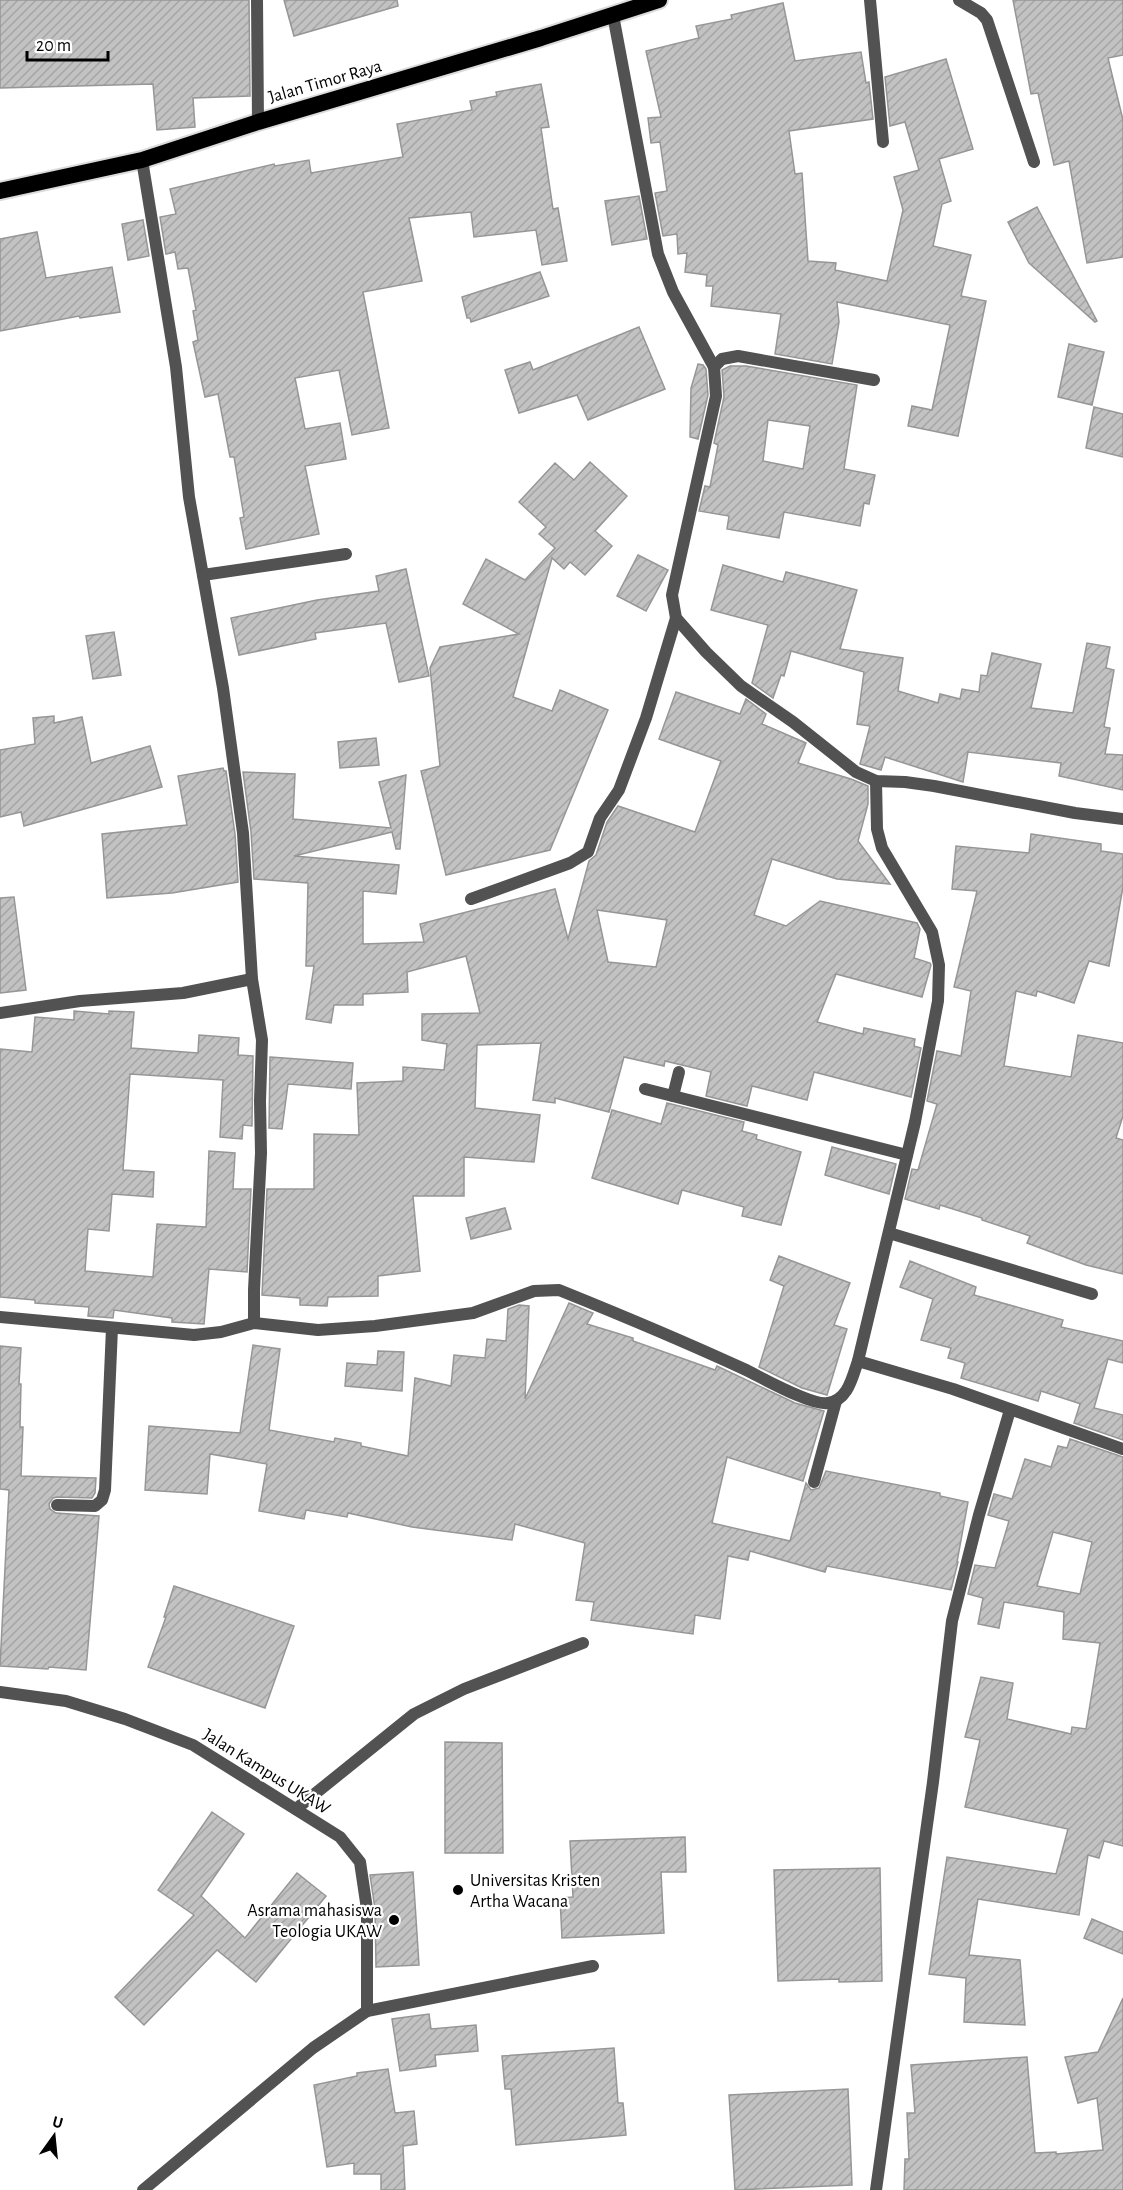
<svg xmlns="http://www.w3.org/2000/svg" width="1123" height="2190" font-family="'Alegreya Sans',sans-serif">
<defs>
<pattern id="building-hatch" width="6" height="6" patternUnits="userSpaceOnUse" patternTransform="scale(1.5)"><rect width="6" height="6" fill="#c2c2c2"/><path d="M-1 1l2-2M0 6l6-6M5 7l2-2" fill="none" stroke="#a5a5a5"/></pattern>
</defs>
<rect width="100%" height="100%" fill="#fff"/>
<!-- building -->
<g fill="url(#building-hatch)" stroke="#969696" stroke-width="1.5" fill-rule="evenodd">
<path d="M0,0h249l1,96 -57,2 2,29 -38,3 -4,-46 -153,4z"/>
<path d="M284,0h113l1,6 -104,30z"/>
<path d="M1013,0h110v55l-15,3 15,62v137l-36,6 -18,-102 -15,4 -16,-72 -7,1z"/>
<path d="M783,3l12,58 66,-9 5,31 3,-1 4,37 -84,12 6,43 7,-1 6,88 28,2 -1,7 52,11 16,-71 -9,-33 25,-7 -14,-48 -15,4 -5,-49 61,-18 27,90 -34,10 12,42 -9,3 -9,42 38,9 -10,41 25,5 -28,135 -50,-10 4,-20 20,4 18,-85 -113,-23 2,20 -7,42 -57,-10 6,-40 -70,-8 2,-20h-7l1,-11 -22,-3 2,-19 -9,1 -1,-20 -14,2 -8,-43 12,-2 -7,-49 -9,1 -3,-25 13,-1 -15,-66 53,-13 -3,-12 36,-7 -1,-4z"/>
<path d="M541,84l8,43 -8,1 12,81 5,-1 9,53 -25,4 -6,-35 -62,7 -3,-25 -62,6 13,63 -59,11 26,136 -37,7 -13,-65 -44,8 10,51 35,-6 6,36 -41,7 14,68 -73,15 -6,-31 4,-1 -10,-60h-4l-12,-63 -13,3 -12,-55 5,-2 -5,-29 3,-1 -8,-42 -10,1 -3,-17 -9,2 -6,-37 16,-3 -6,-25 104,-25 1,2 34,-6 2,13 92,-16 -6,-33 75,-14 -2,-9 27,-5 -1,-4z"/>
<path d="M639,196l8,43 -35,6 -7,-44z"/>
<path d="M1037,207l60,114 -2,1 -66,-59 -21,-41z"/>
<path d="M143,220l6,36 -21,4 -6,-36z"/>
<path d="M37,232l9,46 66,-11 8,45 -40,6 -1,-2 -79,15v-92z"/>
<path d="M540,272l9,24 -78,26 -1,-4h-3l-5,-21z"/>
<path d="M639,327l26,62 -77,31 -11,-25 -58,18 -14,-43 25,-8 3,8z"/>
<path d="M1069,344l35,8 -12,53 -34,-8z"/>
<path d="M698,364l5,1 3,4 2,26 -10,44 -8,-2 1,-49z"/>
<path d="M730,366h16l111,19 -13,84 31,6 -6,29 -5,-1 -4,23 -76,-14 -5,26 -52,-9 2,-13 -30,-5 6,-25 5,1 8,-42 -4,-2 10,-46 -2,-27zM768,420l42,6 -7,43 -40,-8z"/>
<path d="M1094,407l29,7v43l-37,-9z"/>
<path d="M590,462l37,34 -32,35 17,15 -27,29 -15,-13 -6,7 -12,-11 -39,139 39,14 8,-21 48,20 -58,140 -104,25 -25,-104 19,-5 -10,-98 10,-21 79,-13 -56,-30 23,-45 39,21 30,-32 -16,-14 7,-7 -27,-25 36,-39 19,17z"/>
<path d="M638,555l30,15 -22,41 -29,-15z"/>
<path d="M723,565l60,17 3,-10 71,18 -17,59 63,9 -5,33 40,12 2,-9 20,5 2,-10 17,3 2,-17 6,1 5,-23 49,11 -10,44 42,5 14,-70 23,4 -4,21 8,2 -10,57 6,1 -5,26 18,1v35l-64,-14 2,-13 -93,-11 -5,30 -78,-25 -4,13 -21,-6 10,-38 -13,-2 7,-52 -73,-21 -7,25 -3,-1 -8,23 -21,-15 16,-58 -57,-15z"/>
<path d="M406,569l23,107 -30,6 -13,-59 -71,10 1,6 -77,16 -8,-37 86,-18 62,-9 -3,-15z"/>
<path d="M114,632l7,43 -28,4 -7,-43z"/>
<path d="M676,692l64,22 6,-15 20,15 -4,10 44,19 -8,20 53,16 17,7v18l-10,37 32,43 -53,-5 -65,-20 -18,56 32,11 34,-25 97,22 3,6 -6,29 16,5 1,2 -9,32 -86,-23 -19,48 46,12 1,-6 51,11 -1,7 7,2 -10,49 -97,-25 -7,28 -55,-14 -5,20 -41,-10 5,-24 -46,-11 -1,5 -40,-9 -15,55 -54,-14v5l-22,-3 8,-57 -64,2 -2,63 65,7 -6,47 -70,-5v39h-51l7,75 -42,5v20l-50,1 -1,9 -27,-1v-7l-38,-3 5,-106h47v-55l45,1 -2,-52 46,-2v-14l41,3 3,-26 -25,-4v-26l58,-1 -14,-57 -59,16 1,20 -45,2v11h-29l-3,18 -25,-4 8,-53h-8l2,-83 -54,-4 -3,-47 -8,-60 52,2 -2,45 98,9 -12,-46 27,-7 -6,74h-4l-4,-17 -98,24 105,9 -3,29 -33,-3v53l61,-2 -4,-18 135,-35 13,50 21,-78 7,-6 11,-33 11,-16 77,26 26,-71 -62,-22zM597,910l70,10 -11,47 -48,-5z"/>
<path d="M54,716v7l28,-6 9,46 59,-17 12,41 -138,39 -3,-14 -21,5v-67l35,-6 -2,-26z"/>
<path d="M376,738l3,27 -39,3 -2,-26z"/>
<path d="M223,768l1,3h2l9,63 3,48 -66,11 -65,5 -5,-64 85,-9 -9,-49z"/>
<path d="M1031,834l70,10v7l22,3v33l-14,79 -20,-5 -15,42 -37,-12 -1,5 -20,-5 -12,75 67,11 7,-42 45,8v73l-7,22 7,2v134l-37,-9 -59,-22 3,-7 -48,-16v-2l-42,-13 -1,4 -34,-10 7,-30 6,1 19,-66 -10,-3 10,-50 24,5 10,-65 -17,-4 23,-96 -25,-2 4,-43 73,7z"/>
<path d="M14,897l12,93 -26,3v-95z"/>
<path d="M74,1011l35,3v-3l25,1 -3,36 67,5 1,-18 40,3 -1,17 15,1 -1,70 -9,-1 -1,14 -22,-2 3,-57 -93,-6 -7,96 31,2 -1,25 -41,-3 -3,37 -21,-2 -3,42 68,6 4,-53 49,3 3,-76 26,2 -2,36h18l-4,83 -38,-3 -5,55 -32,-2v-4l-58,-8 -1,8 -25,-2 1,-9 -54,-4v-3l-35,-3v-248l32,3 3,-35 39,3z"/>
<path d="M270,1057l83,6 -2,26 -63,-5 -6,45 -13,-1z"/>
<path d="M667,1103l77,19 -2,9 15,4 -1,4 45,13 -20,73 -39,-9 2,-9 -62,-17 -4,14 -86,-26 20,-68 49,14z"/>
<path d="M832,1147l64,17 -7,30 -64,-19z"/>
<path d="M505,1208l6,21 -40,10 -5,-21z"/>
<path d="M779,1256l71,27 -16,42 13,4 -20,66 -25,-7 -43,-21 25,-81 -14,-6z"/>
<path d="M910,1261l66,26 -2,8 89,25 -2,7 62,14v22l-15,-4 -14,49 29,7v25l-49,-17 6,-19h1l-40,-13 -3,10 -77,-23 4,-15 -17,-5 3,-10 -30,-8 12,-41 -33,-12z"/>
<path d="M569,1303l24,10 -6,11 46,14v3l82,29 2,-4 78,37 29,8 -21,70 -76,-24 -15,66 78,18 16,-58 5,7 8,-2 7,-17 114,22v3l28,6 -11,60h1l-7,28 -124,-24 -2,6 -75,-21 -2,9 -20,-4 -8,63 -25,-4 -2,19 -102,-14 3,-18 -18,-2 9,-57 -70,-19 -3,16 -100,-13 -64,-14 -1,4 -41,-7 -2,9 -45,-8 8,-47 -57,-10 -3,40 -62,-4 4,-64 91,7 13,-88 27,4 -11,81 65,12 1,-4 26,5v3l47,10 7,-78 36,8 3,-31 31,3 2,-19 19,2 2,-32 11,-4 10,1 -4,93z"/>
<path d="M0,1346l21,2 -2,36h2l-1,43h3l-2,49 75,2 -1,15 -3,5 -35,-1 -4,1 -4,6 1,5 6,4 43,3 -13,154 -37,-3 -1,2 -48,-3 9,-176 -9,-1z"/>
<path d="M378,1351l26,1 -2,39 -57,-5 2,-23 30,2z"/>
<path d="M1070,1439l53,18v389l-19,-5 -5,17 -11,-3 -9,60 -101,-16 -9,56 51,5 5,65 -61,-3 2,-44 -37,-4 18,-117 109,17 12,-45 -103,-22 15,-67 -15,-3 16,-60 32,6 -6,36 64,15 1,-7 14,2 14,-86 -37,-4 1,-27 -60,-10 -5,26 -21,-4 5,-26 -15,-4 7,-29 20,3 14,-47 -21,-6 6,-21 18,5 13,-40 26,8 7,-21 9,2zM1053,1532l39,10 -12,52 -43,-8z"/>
<path d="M174,1586l120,40 -29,82 -117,-41 18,-50h-2z"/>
<path d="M445,1742l57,1 1,110h-58z"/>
<path d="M212,1812l32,22 -43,62 44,42 52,-65 29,23 -70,86 -39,-32 -73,75 -29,-28 79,-82 -36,-25z"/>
<path d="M685,1837l1,35h-25l3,61 -102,5 -2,-40 13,-1 -3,-56z"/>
<path d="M880,1868l2,113 -43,1v-3l-61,2 -4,-111z"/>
<path d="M413,1872l6,93 -43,2 -1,-58 -5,-34z"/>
<path d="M1092,1919l31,13v22l-39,-16z"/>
<path d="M1123,1998v192h-219l1,-31h4l-2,-46h8l-4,-48 116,-8 8,96 21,-1v2l47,-4 -6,-52 -19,5 -13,-46 33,-5z"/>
<path d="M429,2014l2,15 45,-4 2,26 -43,4 1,11 -36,5 -8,-52z"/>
<path d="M614,2048l4,55h5l3,32 -110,10 -5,-56h-6l-3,-33z"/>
<path d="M388,2069l7,44 19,-2 3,33 -14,2 2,44h-24v-16h-27v-11l-27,4 -13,-82 43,-9v-3z"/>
<path d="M848,2089l4,96 -117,5 -6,-95z"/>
</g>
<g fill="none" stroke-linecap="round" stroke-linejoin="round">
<!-- trunk casing -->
<g stroke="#dbdbdb" stroke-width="20">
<path id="trunk" d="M0,191l142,-31 116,-38 283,-84 118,-38"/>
</g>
<!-- service -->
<g stroke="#525252" stroke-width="12">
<path d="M870,0l13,142"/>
<path d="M959,0l22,13 6,7 47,142"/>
<path d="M0,1692l66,9 59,18 68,26 147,92 20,25 7,47v102"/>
<path d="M296,1809l118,-95 50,-25 119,-46"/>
<path d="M143,2190l170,-142 54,-37 226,-45"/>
</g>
<!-- minor -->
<g stroke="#525252" stroke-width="12">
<path d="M257,0l1,122"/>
<path d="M613,15l45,239 15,38 41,75 2,29 -44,199 4,23 30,34 35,34 52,36 63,50 20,9 29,1 29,4 141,27 48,6"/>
<path d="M142,160l34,207 13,130 34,191 20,145 9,146 10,61 -2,61 1,52 -7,137v33"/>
<path d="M714,367l8,-8 16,-3 136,24"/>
<path d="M203,575l143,-21"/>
<path d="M876,781l1,48 5,19 50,84 7,33 -1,36 -23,121 -57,239 95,28 170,60"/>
<path d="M471,899l99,-36 18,-11 12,-34 19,-28 27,-72 30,-100"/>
<path d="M0,1013l80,-12 103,-8 69,-14"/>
<path d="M645,1089l262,66"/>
<path d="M673,1096l6,-24"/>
<path d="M889,1233l203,61"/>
<path d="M0,1317l194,18 27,-3 33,-9 64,7 57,-4 98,-13 61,-22 25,-1c62,25 124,51 185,79 17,8 67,37 84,34 20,-3 24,-25 30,-42"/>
<path d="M814,1482l22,-81"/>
<path d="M57,1505l38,1 7,-6 3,-10 7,-162"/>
<path d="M876,2190l57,-408 19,-161 27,-106 31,-105"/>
</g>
<!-- trunk -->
<use href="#trunk" stroke="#000" stroke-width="16"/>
</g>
<!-- markers -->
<g fill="#000" stroke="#fff" stroke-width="2">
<circle cx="458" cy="1890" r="6"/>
<circle cx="394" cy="1920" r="6"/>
</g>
<g text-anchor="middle" stroke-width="4.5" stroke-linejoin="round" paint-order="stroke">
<!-- street labels -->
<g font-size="18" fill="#000" stroke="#fff">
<text transform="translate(325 81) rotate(-16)" y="6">Jalan Timor Raya</text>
<text transform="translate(267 1771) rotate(32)" y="6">Jalan Kampus UKAW</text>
</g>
<!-- poi labels -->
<g font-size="18" fill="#000" stroke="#fff" text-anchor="start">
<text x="470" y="1886">Universitas Kristen<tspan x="470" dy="21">Artha Wacana</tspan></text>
<text x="382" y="1916" text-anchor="end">Asrama mahasiswa<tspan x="382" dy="21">Teologia UKAW</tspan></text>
</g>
</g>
<!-- north arrow -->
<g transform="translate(54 2136) rotate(15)" stroke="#ffffff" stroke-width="4.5" paint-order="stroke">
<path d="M0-4.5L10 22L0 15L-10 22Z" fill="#000000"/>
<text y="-9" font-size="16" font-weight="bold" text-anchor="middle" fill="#000000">U</text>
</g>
<!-- scale -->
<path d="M27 51v9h81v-9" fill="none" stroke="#000000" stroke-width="3"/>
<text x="36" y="51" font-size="18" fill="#000000" stroke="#ffffff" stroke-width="4.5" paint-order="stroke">20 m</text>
</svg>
